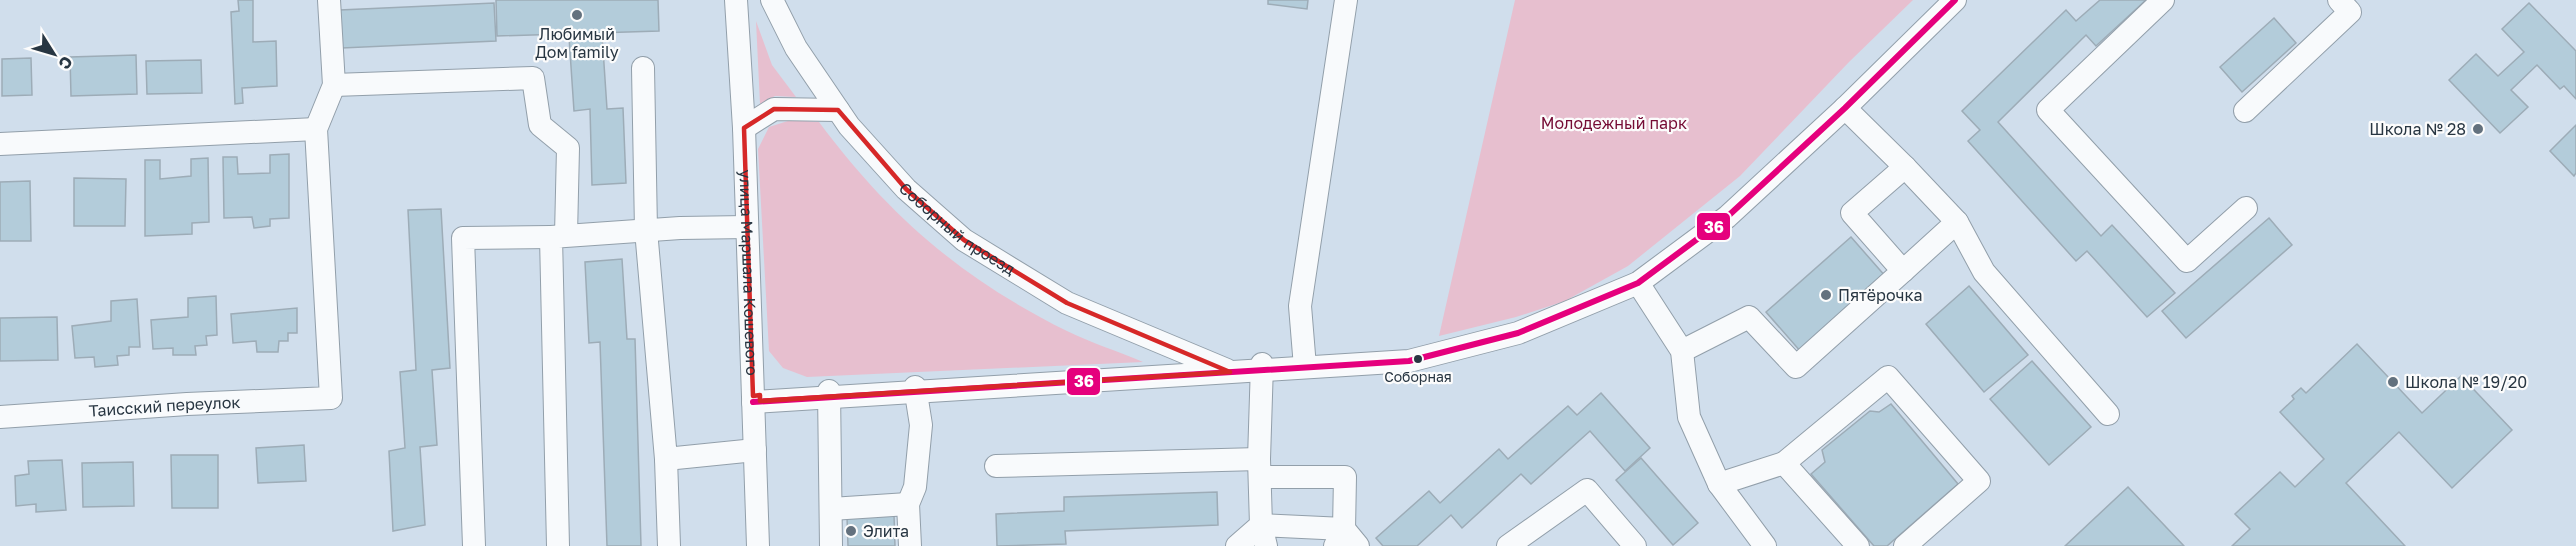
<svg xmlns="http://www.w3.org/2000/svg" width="2576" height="546" font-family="'Golos Text',sans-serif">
<rect width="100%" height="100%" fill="#d0deec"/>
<!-- green -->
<g fill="#e7bfcf">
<path d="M1515,0h398l-64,62 -109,114 -112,90 -63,35 -49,16 -77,19z"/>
<path d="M756,21l16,44 24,32 -21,-1 -15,8z"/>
<path d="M791,120l28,2c70,94 143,157 248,209 24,12 51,20 76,31l-336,15 -24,-9 -14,-17 -11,-202 11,-22z"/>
</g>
<!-- building -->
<g fill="#b3ccda" stroke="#9dacb7" stroke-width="1.5">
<path d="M238,0h15v42l23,-1 1,45 -35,2 1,15 -8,1 -4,-92 8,-1z"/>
<path d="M496,0h162l1,31 -162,5z"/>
<path d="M1268,0h40l-1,9 -39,-5z"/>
<path d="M2100,0h46l-50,46 -10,-11 -88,87 103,114 11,-11 63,68 -28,24 -60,-66 -11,10 -108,-120 12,-11 -18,-19 104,-101 10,11z"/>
<path d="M494,3l2,38 -154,7 -2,-38z"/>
<path d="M2529,3l47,48v48l-12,-13 -4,3 -23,-24 -26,25 17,17 -28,26 -51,-53 27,-26 22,22 26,-24 -22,-23z"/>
<path d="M2274,18l22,25 -54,49 -22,-25z"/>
<path d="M602,34l5,75 16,-1 3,75 -34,2 -2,-76 -16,2 -5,-74z"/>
<path d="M136,55l1,39 -66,2 -1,-39z"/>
<path d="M31,58l1,37 -30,1v-37z"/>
<path d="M201,60l1,33 -55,1 -1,-33z"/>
<path d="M2576,125v48l-2,3 -24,-25z"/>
<path d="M289,154v64l-19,1v7l-16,2 -2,-11 -28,1 -1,-61h14l1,17 32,-1v-18z"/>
<path d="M208,158l1,64 -17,1v11l-47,2v-76h15v19l31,-3v-17z"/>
<path d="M74,178l52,1 -1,47h-51z"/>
<path d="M30,181l1,60h-31v-59z"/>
<path d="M441,209l9,159 -18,2 5,75 -17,2 5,78 -32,6 -4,-80 16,-3 -5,-76 16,-2 -8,-160z"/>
<path d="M2269,218l23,27 -106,93 -24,-27z"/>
<path d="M1851,237l35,40 -85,75 -35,-40z"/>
<path d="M622,259l5,80h8l6,207h-34l-7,-204 -11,1 -4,-81z"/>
<path d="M1969,286l59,69 -44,37 -58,-68z"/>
<path d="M216,296l1,39 -11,1 1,9 -12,1 1,9h-23v-7l-20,1 -2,-29 37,-3v-19z"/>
<path d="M137,299l3,48h-11v8l-12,1 1,9 -23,2 -1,-10 -19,1 -3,-32 39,-5v-20z"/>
<path d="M297,308v25h-9v8h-9l-1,11h-21l-1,-11 -23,2 -2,-29z"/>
<path d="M57,317l1,43 -58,1v-43z"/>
<path d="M2357,344l65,69 39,-37 51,54 -60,58 -53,-56 -53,51 59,63h-173l18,-17 -15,-15 45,-42 15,15 29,-28 -44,-47 14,-13 -2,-3 9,-8 5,5z"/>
<path d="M2032,361l59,66 -42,38 -59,-66z"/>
<path d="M1601,393l49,55 -25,23 -35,-40 -59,53 -10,-10 -59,54 -11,-13 -34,31h-34l-7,-8 53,-47 11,12 59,-54 9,10 60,-53 9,9z"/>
<path d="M1891,404l67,80 -71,62h-13l-63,-72 14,-12 -3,-12 48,-39 9,1z"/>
<path d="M304,445l2,36 -48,2 -2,-35z"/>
<path d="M171,455h47v53h-46z"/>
<path d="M1641,458l57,65 -25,22 -57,-65z"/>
<path d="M62,460l4,50 -30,2v-8l-20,2 -1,-30 14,-2 -1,-13z"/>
<path d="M133,462l1,44 -51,1 -1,-44z"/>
<path d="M2128,487l56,59h-119z"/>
<path d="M1217,492l1,33 -153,6 1,13 -69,2 -1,-32 68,-3v-14z"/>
<path d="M894,515l1,31h-47l-1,-29z"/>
</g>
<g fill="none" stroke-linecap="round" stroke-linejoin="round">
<!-- minor casing -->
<g stroke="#929faa" stroke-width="24">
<g id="minor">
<path id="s1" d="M736,0l8,128 14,418"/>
<path id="s2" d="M772,0l24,48 53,78 57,63 58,51 103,63 160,67"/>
<path d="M2163,0l-115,110 139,151 59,-53"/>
<path d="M643,68l3,162 20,229 89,-9"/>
<path d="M334,85l199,-7 7,47 28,23 -2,87"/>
<path d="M2245,111l105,-99 -11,-12"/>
<path d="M744,128l30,-19 64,1"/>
<path d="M0,144l316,-15"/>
<path d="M1957,222l27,50 124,142"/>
<path d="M1903,271l54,-49 -52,-55"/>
<path d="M1638,283l44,68 7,66 30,67 46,62"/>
<path d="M1682,351l67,-34 47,50 107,-96 -51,-58 53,-46 -60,-59"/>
<path d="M1305,367l-5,-61 46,-306"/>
<path d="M829,391l2,155"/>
<path d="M753,402l656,-41 109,-28 120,-50 89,-66 118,-109 110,-108"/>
<path id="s3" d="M0,417l187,-13 144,-6 -15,-269 18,-44 -5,-85"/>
<path d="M666,459l3,87"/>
<path d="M1784,463l74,83"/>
<path d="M996,466l263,-7"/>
<path d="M1260,477h85l-1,52 -83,-4 5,21"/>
<path d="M1719,484l65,-21 104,-86 91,104 -74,65"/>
<path d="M831,509l77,-5"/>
<path d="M474,546l-11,-308 88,-1"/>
<path d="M558,546l-7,-309 129,-9 67,-1"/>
<path d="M910,546l-2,-42 7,-17 6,-62 -6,-38"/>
<path d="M1237,546l24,-21 -2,-66 3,-95"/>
<path d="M1335,546l9,-17 14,17"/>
<path d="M1508,546l79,-56 48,56"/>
</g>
</g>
<!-- minor -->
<use href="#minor" stroke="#f8fafc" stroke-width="22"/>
<!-- bus-1 casing -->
<g stroke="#fcfcfc" stroke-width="10">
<path id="bus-1" d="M753,402l656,-41 109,-28 120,-50 89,-66 118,-109 110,-108"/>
</g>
<!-- bus-1 -->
<use href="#bus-1" stroke="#e5007d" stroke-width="6"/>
</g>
<!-- marked area -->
<path fill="none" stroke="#d62828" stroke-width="4.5" stroke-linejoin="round" d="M774,109l64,1 68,79 58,51 103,63 163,69 -470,29v-6l-7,1 -9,-268z"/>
<!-- markers -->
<g fill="#63717e" stroke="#fcfcfc" stroke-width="2">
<circle cx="577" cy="15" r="6"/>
<circle cx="2478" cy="129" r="6"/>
<circle cx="1826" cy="295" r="6"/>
<circle cx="2393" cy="382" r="6"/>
<circle cx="851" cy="531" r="6"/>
</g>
<circle fill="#283642" stroke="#fcfcfc" stroke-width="2" cx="1418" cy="359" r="5"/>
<g text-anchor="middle" stroke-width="4.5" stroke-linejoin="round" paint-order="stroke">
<!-- bus labels -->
<g font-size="14" fill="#283642" stroke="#fcfcfc">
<text x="1418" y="382">Соборная</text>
</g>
<!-- poi labels -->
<g font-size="16" fill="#283642" stroke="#fcfcfc" text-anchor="start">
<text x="577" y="40" text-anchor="middle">Любимый<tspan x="577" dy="18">Дом family</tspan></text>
<text x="2466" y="135" text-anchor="end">Школа № 28</text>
<text x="1838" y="301">Пятёрочка</text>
<text x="2405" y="388">Школа № 19/20</text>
<text x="863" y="537">Элита</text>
</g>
<!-- park labels -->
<g font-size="16" fill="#750b34" stroke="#fcfcfc">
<text x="1614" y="129">Молодежный парк</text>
</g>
<!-- street labels -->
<g font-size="16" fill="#283642" stroke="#fcfcfc">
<text dy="6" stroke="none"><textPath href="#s2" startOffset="298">Соборный проезд</textPath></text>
<text dy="6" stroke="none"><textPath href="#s1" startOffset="273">улица Маршала Кошевого</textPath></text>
<text dy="6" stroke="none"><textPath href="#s3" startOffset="165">Таисский переулок</textPath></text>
</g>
</g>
<g stroke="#fcfcfc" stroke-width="2">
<rect x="1696" y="212" width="35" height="29" rx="6" fill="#e5007d"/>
<rect x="1066" y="367" width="35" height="29" rx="6" fill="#e5007d"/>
</g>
<g font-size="16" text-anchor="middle" font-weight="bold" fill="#fff">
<text x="1714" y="233">36</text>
<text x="1084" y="387">36</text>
</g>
<!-- north arrow -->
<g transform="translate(54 54) rotate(127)" stroke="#fcfcfc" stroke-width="4.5" paint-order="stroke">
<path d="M0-4.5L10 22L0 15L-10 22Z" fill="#283642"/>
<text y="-9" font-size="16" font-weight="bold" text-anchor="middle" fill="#283642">С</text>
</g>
</svg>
